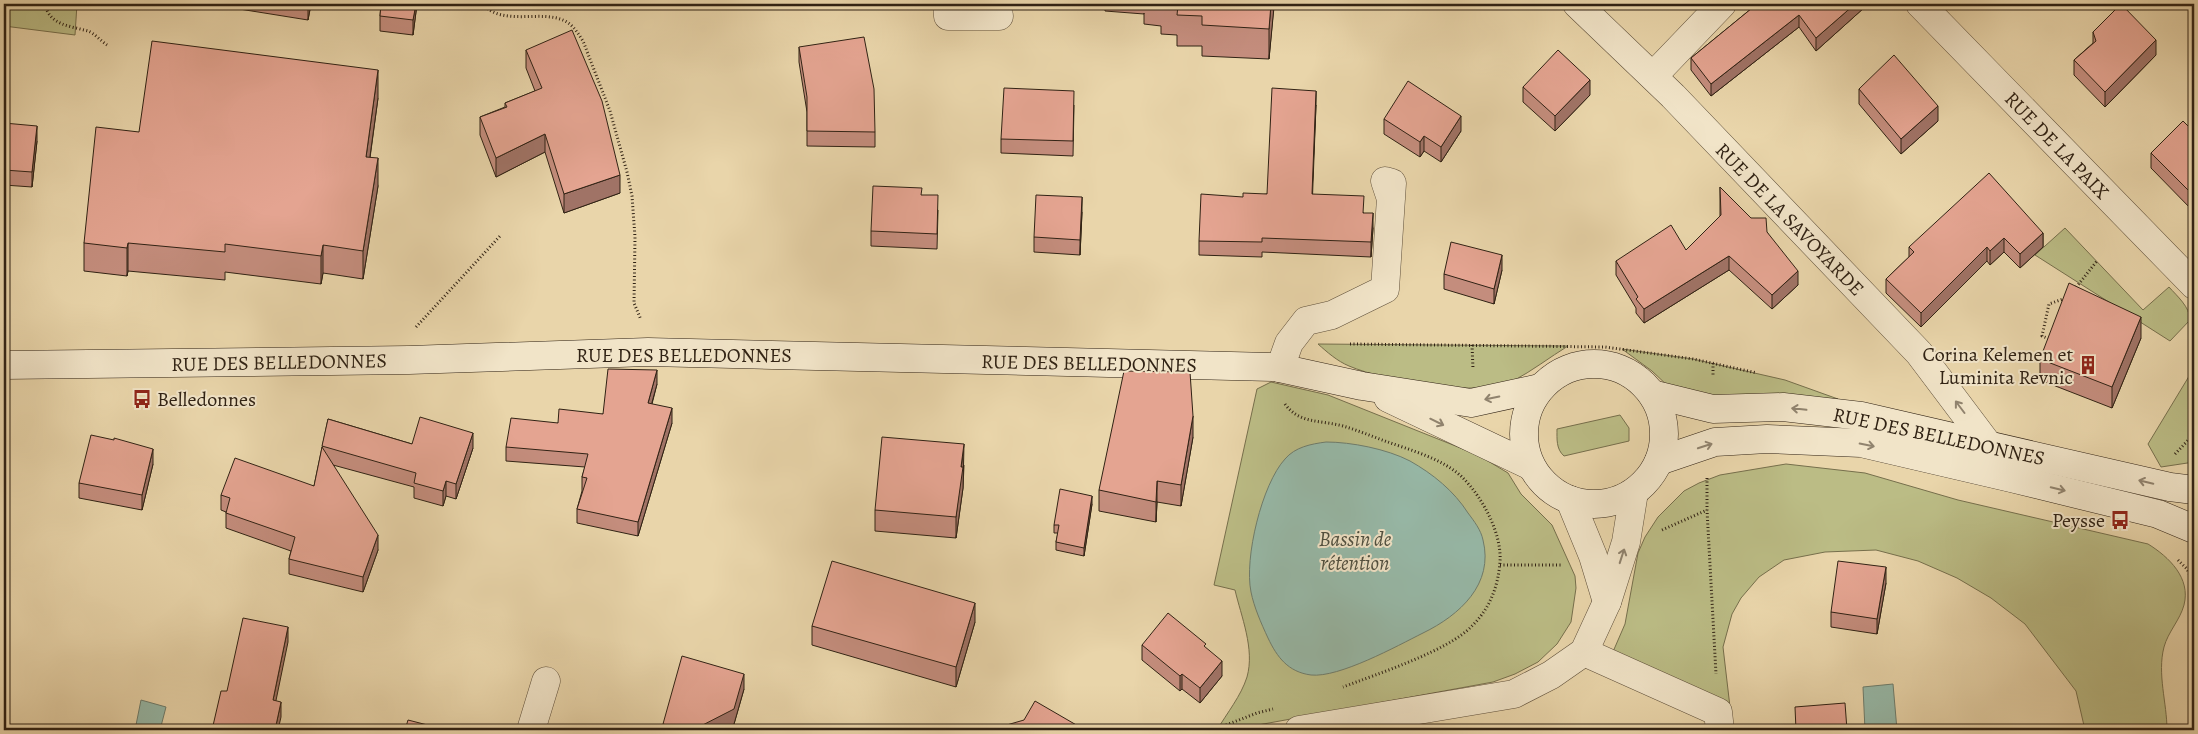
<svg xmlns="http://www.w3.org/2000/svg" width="2198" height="734" font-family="Alegreya,serif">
<rect width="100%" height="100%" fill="#e9d5aa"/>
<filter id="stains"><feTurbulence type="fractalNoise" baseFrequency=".004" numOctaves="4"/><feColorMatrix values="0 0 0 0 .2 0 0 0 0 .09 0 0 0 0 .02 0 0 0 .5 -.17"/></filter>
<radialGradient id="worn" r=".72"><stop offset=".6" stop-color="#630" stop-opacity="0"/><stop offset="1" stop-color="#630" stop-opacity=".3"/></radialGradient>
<!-- green -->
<g fill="#bbbc85" stroke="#766f4c">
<path d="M4,4h73l-2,31 -71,-9z"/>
<path d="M2065,228l78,82 26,-23c8,9 21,20 21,33l-20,21 -135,-86z"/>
<path d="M1318,344l250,2c-18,11 -36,25 -55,35 -35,17 -129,0 -164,-15 -12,-5 -22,-14 -31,-22z"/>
<path d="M1622,349l71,10 92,21 53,19 -112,-1 -57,-11 -17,-16z"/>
<path d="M2194,368v94l-33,5 -13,-23z"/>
<path d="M1271,382l57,13 150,60 30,18 13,21 31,31 23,51 1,12 -5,34 -14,22 -19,18 -23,12 -22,8 -235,43 -14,5h-27c10,-17 24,-34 30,-53 8,-28 -6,-61 -12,-87l-21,-5 43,-196z"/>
<path d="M1620,415l9,13v13l-65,15c-8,-7 -7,-17 -7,-27z"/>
<path d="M1786,464l79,9 93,27 190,44c21,13 43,34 36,61 -4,15 -16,27 -20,42 -7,27 3,56 3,83h-82l-9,-39 -51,-67 -34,-26 -34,-20 -39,-17 -42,-11 -51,2 -41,8 -25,17 -18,21 -9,16 -9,33 7,60 -118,-53 13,-30 13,-71 7,-16 13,-20 26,-26 15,-8 21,-8z"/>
</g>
<!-- water -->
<g fill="#97b9a8" stroke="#6e7d6d">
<path d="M1326,442c25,0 61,7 84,19 23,13 44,30 58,52 6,8 13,17 15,27 11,44 -23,75 -60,93 -26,13 -84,45 -112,42 -23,-3 -34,-18 -43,-37 -7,-15 -14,-31 -17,-46 -7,-34 11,-108 34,-133 10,-12 26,-15 41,-17z"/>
<path d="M1893,684l4,46h-32l-2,-43z"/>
<path d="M141,700l25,7 -6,23h-25z"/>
</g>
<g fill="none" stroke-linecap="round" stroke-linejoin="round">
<!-- minor casing -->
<g stroke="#5e4f3a" stroke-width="29">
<g id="minor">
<path d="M947,4l1,12h51"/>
<path d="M1577,4l96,92 246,257 70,93"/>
<path d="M1920,4l274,281"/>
<path d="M1653,76l69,-72"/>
<path d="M1280,368l9,-25 17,-22 26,-6 53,-26 7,-106 -7,-2 6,18"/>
<path d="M1570,500l23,56 14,46"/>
<path d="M1584,652l134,60 2,18"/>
<path d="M531,730l15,-49"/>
<path d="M1299,730l215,-36 37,-19 33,-23 23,-50 19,-60 8,-50"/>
</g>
</g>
<!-- secondary casing -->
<g stroke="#302214" stroke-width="29">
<g id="secondary">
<circle cx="1594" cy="434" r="70"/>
<path d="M4,365l405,-5 239,-8 627,15 87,19 109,17 69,-15"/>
<path d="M1652,394l61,15 70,-2 78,9 309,71 24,3"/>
<path d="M1388,398l143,68"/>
<path d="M1659,461l56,-19 52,-3 94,4 150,35 147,36 36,15"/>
</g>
</g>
<!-- path -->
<g stroke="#302214" stroke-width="3" stroke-dasharray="1 2.5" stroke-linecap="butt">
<path d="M45,4c4,21 25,22 43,27 6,2 13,10 19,14"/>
<path d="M482,4c22,23 59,5 83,17 8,4 13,12 18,20l27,70 17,61 5,24 3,41 -1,66 7,17"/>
<path d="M2074,290l23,-29"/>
<path d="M416,327l85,-92"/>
<path d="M2052,340l-10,-4 7,-32 17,-6"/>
<path d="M1350,344l255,3 88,12 64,14"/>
<path d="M1472,345l1,24"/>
<path d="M1713,363v13"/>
<path d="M1285,404c14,20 36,16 58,22 14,4 28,10 42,15 25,9 59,18 78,37 20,20 39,56 37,84 -2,25 -10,46 -28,64 -24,25 -95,48 -129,61"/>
<path d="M2175,454l19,-20"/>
<path d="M1707,478v32l9,164"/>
<path d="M1662,530l45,-20"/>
<path d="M2178,560l9,9 7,15"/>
<path d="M1500,565h61"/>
<path d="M1213,730l44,-17 16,-4"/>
</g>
<!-- minor -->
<use href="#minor" stroke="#f1e4c8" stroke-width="28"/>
<!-- secondary -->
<use href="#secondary" stroke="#f1e4c8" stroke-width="28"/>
</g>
<!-- wall -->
<g fill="#c48d7d" stroke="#302214">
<path d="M218,4h93l-3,16 -75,-12v-3z"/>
<path d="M381,4h36l-4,31 -33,-4v-15z"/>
<path d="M1105,4h169l-5,55 -67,-3v-10h-25v-11l-16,-1v-8l-17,-2v-11v1l-39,-3z"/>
<path d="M1757,4h108v3l-49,44 -17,-24 -88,69 -20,-26v-12z"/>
<path d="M2093,32l63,23 -51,52 -31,-32v-15l19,-17z"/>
<path d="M799,47l76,85v15l-68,-1v-34l-8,-50z"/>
<path d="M526,50l94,143 -56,20 -19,-61 -49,25 -16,-42v-18l25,-10v-4l30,-12 -9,-23z"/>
<path d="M1523,87l67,8 -35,36 -32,-29z"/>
<path d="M1859,89l79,32 -37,33 -42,-50z"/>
<path d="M378,98l-8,60 8,28 -15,93 -40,-6 -2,11 -96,-12v8l-97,-9 -1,5 -43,-5v-28l55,-111z"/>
<path d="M1074,105l-1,51 -72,-3v-14z"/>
<path d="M1316,105l-4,89 52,19 9,15 -2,29 -109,-5v5l-63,-2v-14l44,-44 24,-3z"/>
<path d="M1384,119l77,12 -20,31 -17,-11 -4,6 -36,-23z"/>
<path d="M4,123l33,18 -5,46 -28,-2z"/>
<path d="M2194,132v80l-43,-44v-15z"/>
<path d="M1720,187l31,31 16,14 31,53 -26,24 -43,-39 -85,53 -8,-10v-5l-20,-33v-14l70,-11 34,-34z"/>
<path d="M922,195l16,15 -1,39 -66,-3v-15z"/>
<path d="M1082,212l-2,43 -46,-3v-15z"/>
<path d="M2043,233v14l-23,21 -16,-16 -14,13 -3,-4 -66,66 -35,-34v-14l23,-22v-10z"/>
<path d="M1502,270l-8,34 -50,-15v-15z"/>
<path d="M2141,338l-29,70 -72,-28v-21z"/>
<path d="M657,384l-5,20 20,19 -34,113 -61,-13v-14l5,-18v-14l3,-10 -79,-6v-14l52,-24 45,-9z"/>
<path d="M328,419l84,25 61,4 -17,51 -10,-3 -3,10 -29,-8v-11l-81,-22 45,85 -15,42 -74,-18v-15l2,-8 -65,-23v-16l-5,-2v-15l93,-9z"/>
<path d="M1193,437l-12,69 -24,-4 -1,20 -57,-11v-21z"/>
<path d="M153,464l-11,46 -63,-12v-15z"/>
<path d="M964,465l-1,23 -7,50 -81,-7v-21z"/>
<path d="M1092,504l-8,52 -28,-6v-8l2,-9h-4v-8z"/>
<path d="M1886,583l-9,51 -46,-7v-15z"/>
<path d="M975,622l-19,65 -144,-42v-19z"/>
<path d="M1142,645l64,3 16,28 -22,27 -18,-14 -2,2 -38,-31z"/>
<path d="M744,689l-10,35 -12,6h-59v-6z"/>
</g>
<!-- shaded-wall -->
<g fill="#a07366" stroke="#302214">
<path d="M309,4h2l-3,16v-16z"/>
<path d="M416,4h1l-4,31v-15z"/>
<path d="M1271,4h3v3l-5,52v-30z"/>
<path d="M1855,4h10v3l-49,44v-13z"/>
<path d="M1799,15v12l-88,69v-12z"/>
<path d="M2156,40v15l-51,52v-15z"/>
<path d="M378,70v28l-12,87v-28z"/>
<path d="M1590,80v15l-35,36v-15z"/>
<path d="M1316,91v14l-4,104v-15z"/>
<path d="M1938,106v15l-37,33v-15z"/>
<path d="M1461,116v15l-20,31v-15z"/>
<path d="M37,126v15l-5,46v-15z"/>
<path d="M545,134v18l-49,25v-19z"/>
<path d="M1424,136v15l-4,6v-15z"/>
<path d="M378,158v28l-15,93v-28z"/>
<path d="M620,175v18l-56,20v-19z"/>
<path d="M1082,197v15l-2,43v-15z"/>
<path d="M1373,213v15l-2,29v-15z"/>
<path d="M2043,233v14l-23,21v-14z"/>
<path d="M2004,238v14l-14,13v-14z"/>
<path d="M128,243v28l-1,5v-28z"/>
<path d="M323,245v28l-2,11v-28z"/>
<path d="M1987,247v14l-66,66v-14z"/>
<path d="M1502,255v15l-8,34v-15z"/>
<path d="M1729,256v14l-85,53v-14z"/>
<path d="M1798,271v14l-26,24v-14z"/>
<path d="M2141,317v21l-29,70v-21z"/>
<path d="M657,370v14l-9,33v-14z"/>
<path d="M672,408v15l-34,113v-14z"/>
<path d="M1193,416v21l-12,69v-21z"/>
<path d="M473,433v15l-17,51v-15z"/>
<path d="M964,444l-1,44 -7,50v-21z"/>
<path d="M153,449v15l-11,46v-15z"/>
<path d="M446,481v15l-3,10v-15z"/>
<path d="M1157,481v21l-1,20v-20z"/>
<path d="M1092,496v8l-8,52v-8z"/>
<path d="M378,535v15l-15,42v-15z"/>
<path d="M1886,567v16l-9,51v-15z"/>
<path d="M975,603v19l-19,65v-20z"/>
<path d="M288,627v15l-15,73v-15z"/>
<path d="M1222,661v15l-22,27v-15z"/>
<path d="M744,674v15l-10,35 -12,6h-29z"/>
<path d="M1182,674v15l-2,2v-15z"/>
<path d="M281,702v15l-3,13h-3z"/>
</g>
<!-- building -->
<g fill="#e4a491" stroke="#302214">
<path d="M381,4h35l-3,16 -33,-4z"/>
<path d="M1163,4h108l-2,25 -67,-4v-9l-25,-1 1,-10z"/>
<path d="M1757,4h98l-39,34 -17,-23 -88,69 -20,-26z"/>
<path d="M2121,4l35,36 -51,52 -31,-32 22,-19 -3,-9z"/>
<path d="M572,30l30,71 18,74 -56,19 -19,-60 -49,24 -16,-41 27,-10 -2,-4 37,-15 -16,-38z"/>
<path d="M864,37l10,52 1,43 -68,-1v-34l-8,-50z"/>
<path d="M152,41l226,29 -12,87 12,1 -15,93 -40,-6 -2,11 -96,-12v8l-97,-9 -1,5 -43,-5 12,-116 43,5z"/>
<path d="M1558,50l32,30 -35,36 -32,-29z"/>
<path d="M1894,55l44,51 -37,33 -42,-50z"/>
<path d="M1408,81l53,35 -20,31 -17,-11 -4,6 -36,-23z"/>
<path d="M1004,88l70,3 -1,50 -72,-2z"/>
<path d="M1272,88l44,3 -4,103 52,2 -1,17h10l-2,29 -109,-4v4l-63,-1 2,-47 42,3v-4l24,1z"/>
<path d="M2183,121l11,11v64l-43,-43z"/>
<path d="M4,123l33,3 -5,46 -28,-2z"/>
<path d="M1989,173l54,60 -23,21 -16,-16 -14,13 -3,-4 -66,66 -35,-34 28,-27 -5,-5z"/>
<path d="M873,186l49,2 -1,7h17l-1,39 -66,-3z"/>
<path d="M1720,187l31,31h15l1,14 31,39 -26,24 -43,-39 -85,53 -8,-10 2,-2 -22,-36 55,-36 15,25 35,-35z"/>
<path d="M1036,195l46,2 -2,43 -46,-3z"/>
<path d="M1451,242l51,13 -8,34 -50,-15z"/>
<path d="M2069,283l72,34 -29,70 -72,-28z"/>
<path d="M608,369l49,1 -9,33 24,5 -34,114 -61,-13 10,-31 -5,-1 6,-23 -82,-7 5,-29 47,5 1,-14 44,5z"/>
<path d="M1124,371l66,1 3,44 -12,69 -24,-4 -1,21 -57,-12z"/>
<path d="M420,417l53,16 -17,51 -10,-3 -3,10 -29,-8 2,-10 -94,-27 6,-27 84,25z"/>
<path d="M91,435l23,5v-2l39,11 -11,46 -63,-12z"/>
<path d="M882,437l82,7 -3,23h2l-7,50 -81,-7z"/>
<path d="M322,447l56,88 -15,42 -74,-18 6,-22 -69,-24 4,-15 -9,-3 14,-37 79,28z"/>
<path d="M1060,489l32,7 -8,52 -28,-6 3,-17h-5z"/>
<path d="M832,561l143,42 -19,64 -144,-41z"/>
<path d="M1838,561l48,6 -9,52 -46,-7z"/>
<path d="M1168,613l38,31 -2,2 18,15 -22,27 -18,-14 -2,2 -38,-31z"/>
<path d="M243,618l45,9 -15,73 8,2 -6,28h-63l9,-39h6z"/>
<path d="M682,656l62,18 -10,35 -41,21h-7l-23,-6z"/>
<path d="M1035,701l50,29h-90l-2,-1 31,-9z"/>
<path d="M1845,703l2,27h-51l-1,-23z"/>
<path d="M408,720l39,10h-42z"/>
</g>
<!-- one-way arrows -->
<defs><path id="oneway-shaft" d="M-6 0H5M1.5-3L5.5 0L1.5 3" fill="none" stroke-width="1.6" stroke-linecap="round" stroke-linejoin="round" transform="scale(1.25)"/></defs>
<g stroke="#90836e">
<use href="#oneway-shaft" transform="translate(1492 398) rotate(168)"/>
<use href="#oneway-shaft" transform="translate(1960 407) rotate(-127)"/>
<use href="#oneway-shaft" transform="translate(1799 409) rotate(-174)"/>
<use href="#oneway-shaft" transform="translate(1437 422) rotate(26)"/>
<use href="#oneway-shaft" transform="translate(1867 445) rotate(11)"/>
<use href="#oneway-shaft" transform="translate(1705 446) rotate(-18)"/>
<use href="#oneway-shaft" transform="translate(2146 482) rotate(-167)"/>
<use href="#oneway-shaft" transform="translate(2058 489) rotate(14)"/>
<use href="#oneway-shaft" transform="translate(1622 556) rotate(-72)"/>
</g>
<!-- icons -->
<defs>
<g id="building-bare" transform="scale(1.5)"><path d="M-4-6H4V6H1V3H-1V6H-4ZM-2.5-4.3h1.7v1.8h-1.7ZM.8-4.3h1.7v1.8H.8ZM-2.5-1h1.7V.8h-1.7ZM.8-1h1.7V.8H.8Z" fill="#8f2418" stroke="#f1e4c8" stroke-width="2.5" paint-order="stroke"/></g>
<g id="bus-bare" transform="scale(1.5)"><path d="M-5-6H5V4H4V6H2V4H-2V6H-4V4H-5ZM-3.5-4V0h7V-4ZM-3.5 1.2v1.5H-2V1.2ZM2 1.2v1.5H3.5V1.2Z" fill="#8f2418" stroke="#f1e4c8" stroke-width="2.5" paint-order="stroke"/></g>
</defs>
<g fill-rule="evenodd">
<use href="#building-bare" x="2088" y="365"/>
<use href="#bus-bare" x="142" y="399"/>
<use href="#bus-bare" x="2120" y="520"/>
</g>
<g text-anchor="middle" stroke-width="4" stroke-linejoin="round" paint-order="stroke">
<!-- street labels -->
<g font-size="20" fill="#302214" stroke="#f1e4c8">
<text transform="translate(2057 145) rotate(46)" y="7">RUE DE LA PAIX</text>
<text transform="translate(1790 219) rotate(46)" y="7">RUE DE LA SAVOYARDE</text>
<text x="684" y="362">RUE DES BELLEDONNES</text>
<text transform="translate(279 362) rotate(-1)" y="7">RUE DES BELLEDONNES</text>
<text transform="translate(1089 363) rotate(1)" y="7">RUE DES BELLEDONNES</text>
<text transform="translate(1939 436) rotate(12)" y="7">RUE DES BELLEDONNES</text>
</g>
<!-- poi labels -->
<g font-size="20" fill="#302214" stroke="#f1e4c8" text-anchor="end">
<text x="2073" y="361">Corina Kelemen et<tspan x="2073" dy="23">Luminita Revnic</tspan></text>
<text x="157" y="406" text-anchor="start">Belledonnes</text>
<text x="2105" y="527">Peysse</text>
</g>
<!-- water labels -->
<g font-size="21" font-style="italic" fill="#4f4f40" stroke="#f1e4c8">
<text x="1355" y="546">Bassin de<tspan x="1355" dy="24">rétention</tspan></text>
</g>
</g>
<!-- margin -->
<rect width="2198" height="734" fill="none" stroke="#e9d5aa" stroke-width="20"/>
<rect x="5" y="5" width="2188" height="724" fill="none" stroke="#302214" stroke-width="2.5"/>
<rect x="10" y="10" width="2178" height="714" fill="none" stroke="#302214"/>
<rect width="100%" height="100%" filter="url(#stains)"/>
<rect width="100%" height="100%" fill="url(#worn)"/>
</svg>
